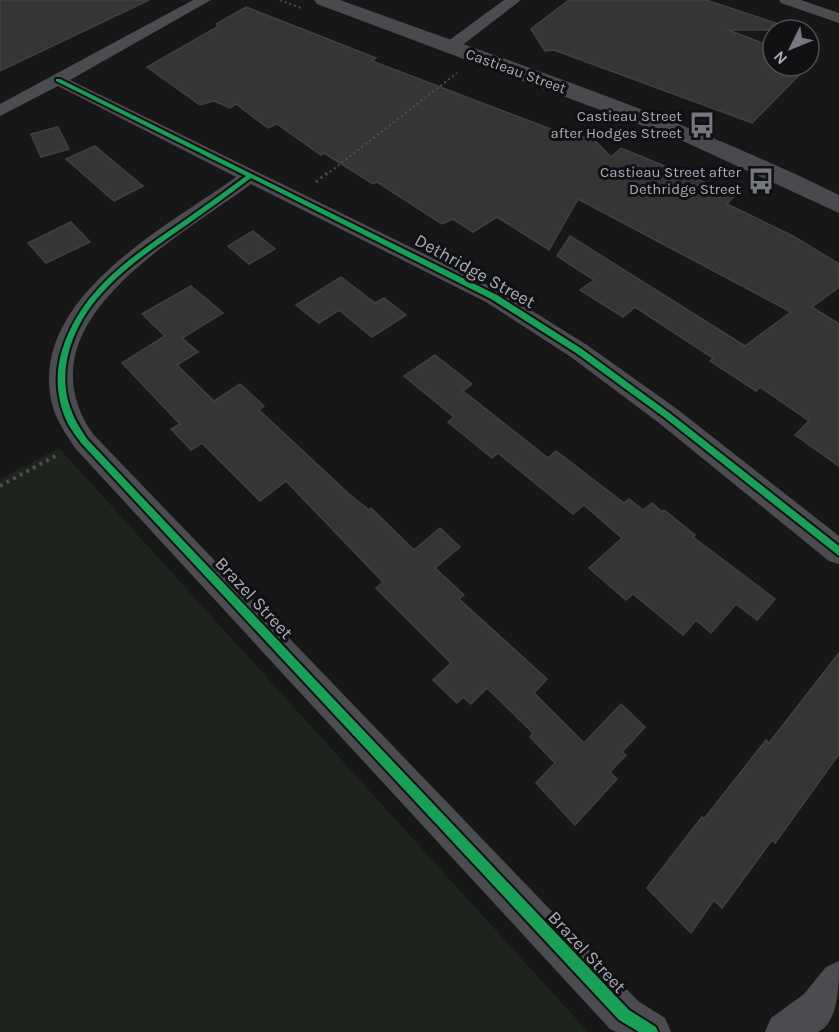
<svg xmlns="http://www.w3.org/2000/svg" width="839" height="1032" font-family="Karla,sans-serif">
<rect width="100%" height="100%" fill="#171717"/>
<!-- green -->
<path fill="#1d241e" d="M59,448l529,584h-588v-553z"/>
<!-- building -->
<g fill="#353536" stroke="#3f4043" stroke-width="1.5">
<path d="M0,0h149l-149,71z"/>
<path d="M569,0h137l76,25 -1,5h-53l45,17v19h35l-56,57 -198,-73 -9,1 -14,-22z"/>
<path d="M246,7l130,51 -4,3 205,78 13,-4 21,22 10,-9 83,34 -1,1 31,13 -7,8 66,32 46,28v23l-27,20 27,17v142l-44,-31 14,-14 -49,-34 -4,4 -46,-30 3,-3 -78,-51 -12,10 -43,-27 14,-10 -37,-24 13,-20 175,110 46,-34 -213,-113 -29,51 -52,-33 -24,15 -20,-13 -11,5 -65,-42 -4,2 -49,-31 -3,2 -44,-31 -9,4 -32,-24 -6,4 -16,-7 -14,4 -53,-38 72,-41 -3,-2z"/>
<path d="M58,127l11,22 -28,8 -10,-23z"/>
<path d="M95,146l48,40 -29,15 -48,-42z"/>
<path d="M71,222l19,20 -44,21 -18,-20z"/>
<path d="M253,231l22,18 -26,15 -21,-18z"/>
<path d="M341,277l34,26 9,-5 22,17 -34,22 -33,-27 -20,13 -23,-18z"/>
<path d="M191,286l32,27 -41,25 16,14 -21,13 37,36 26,-17 24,22 -5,4 90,84 20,16 2,-2 43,42 26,-22 20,19 -25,21 29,27 -5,4 88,80 -13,14 50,50 37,-39 24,23 -23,25 4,3 -16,17 7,7 -42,46 -39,-42 19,-20 -25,-26 3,-4 -46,-45 -16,16 -8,-7 -6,6 -24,-23 18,-17 -75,-75 7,-6 -97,-101 -26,20 -58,-58 -11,7 -20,-21 9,-5 -58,-61 43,-27 -23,-22z"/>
<path d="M435,355l37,29 -9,7 85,67 8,-7 68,52 5,-4 14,11 9,-7 10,9 2,-2 31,25 -2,2 82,62 -18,21 -21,-16 -25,29 -15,-13 -13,15 -50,-41 -7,6 -37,-32 33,-30 -38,-33 -11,9 -75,-61 -6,5 -44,-36 6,-5 -50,-41z"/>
<path d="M839,653v101l-64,89 -3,-3 -50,68 -8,-8 -23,33 -44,-45 55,-71 2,2 62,-79 3,3z"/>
</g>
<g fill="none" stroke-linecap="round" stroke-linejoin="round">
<!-- path-far2 -->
<g stroke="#4d4e52" stroke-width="2" stroke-dasharray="2 3" stroke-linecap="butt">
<path d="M280,0l21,8"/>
<path d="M326,175l131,-102"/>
</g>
<!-- path-far1 -->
<path stroke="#4d4e52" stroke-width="3" stroke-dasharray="2 4" stroke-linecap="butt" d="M316,182l11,-9"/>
<!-- path -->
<path stroke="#4d4e52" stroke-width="4" stroke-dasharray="3 4.5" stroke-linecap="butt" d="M0,486l59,-32"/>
<!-- street -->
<g fill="#4b4c50" fill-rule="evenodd">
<path d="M193,0h18l-141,80 432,212 85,53 90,64 162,127v28l-10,-3 -170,-138 -88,-66 -85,-55 -235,-118c-72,54 -235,139 -158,250l545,567 27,17 6,14h-55l-6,-3 -535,-581c-9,-14 -19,-28 -23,-44 -25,-106 115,-177 184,-227l-178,-91 -58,30v-12z"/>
<path d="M504,0h17l-65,50h-12l-2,-3 2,-3z"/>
<path d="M779,0h22l38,13v10l-58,-20z"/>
<path d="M839,961c0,24 0,61 -21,71 -10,0 -41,0 -53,0l6,-14 33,-24 22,-27z"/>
</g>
<!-- secondary -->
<path fill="#4a4a4e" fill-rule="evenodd" d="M314,0h26c168,61 339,116 499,195v18l-156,-72 -366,-137z"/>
<!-- cycleway casing -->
<g stroke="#111113" stroke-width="4">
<path id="cycleway" d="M56,79h4l437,216 85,54 89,65 168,132v10l-174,-138 -89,-65 -85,-54 -240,-121c-21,16 -42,31 -63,46 -30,21 -62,42 -86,69 -27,29 -46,74 -32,114 4,12 10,21 17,32l542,571 27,17 2,5h-19l-20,-12 -538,-577c-4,-6 -9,-12 -13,-19 -10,-20 -13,-44 -8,-66 16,-65 71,-101 122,-136 22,-15 43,-31 64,-46l-190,-95z"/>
</g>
<!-- cycleway -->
<use href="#cycleway" fill="#1a9f57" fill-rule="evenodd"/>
</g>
<!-- icons -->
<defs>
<g id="bus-bare" transform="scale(2.07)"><path d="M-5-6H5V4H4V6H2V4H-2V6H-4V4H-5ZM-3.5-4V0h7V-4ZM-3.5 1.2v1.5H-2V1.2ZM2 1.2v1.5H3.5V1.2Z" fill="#757880" stroke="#111113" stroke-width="2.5" paint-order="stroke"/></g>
</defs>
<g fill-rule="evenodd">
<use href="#bus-bare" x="702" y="125"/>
<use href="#bus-bare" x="761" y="181"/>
</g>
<g text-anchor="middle" stroke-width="6" stroke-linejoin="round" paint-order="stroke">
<!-- far-street labels -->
<g font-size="15" fill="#a8adb8" stroke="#111113">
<text transform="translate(516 71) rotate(20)" y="5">Castieau Street</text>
</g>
<!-- far-poi labels -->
<g font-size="15" fill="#a8adb8" stroke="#111113" text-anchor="end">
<text x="682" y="121">Castieau Street<tspan x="682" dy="17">after Hodges Street</tspan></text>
<text x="741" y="177">Castieau Street after<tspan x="741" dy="17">Dethridge Street</tspan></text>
</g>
<!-- street labels -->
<g font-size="18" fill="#a8adb8" stroke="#111113">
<text transform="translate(475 271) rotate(29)" y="6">Dethridge Street</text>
<text transform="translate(254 598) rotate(47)" y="6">Brazel Street</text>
<text transform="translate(587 952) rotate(47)" y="6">Brazel Street</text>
</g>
</g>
<!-- north arrow -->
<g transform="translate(791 48) rotate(227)"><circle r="28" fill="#111113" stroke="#4d4f55" stroke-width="1.5"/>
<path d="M0-4.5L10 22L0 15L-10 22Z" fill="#757880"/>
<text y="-9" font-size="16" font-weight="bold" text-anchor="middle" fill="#a8adb8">N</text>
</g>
</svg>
